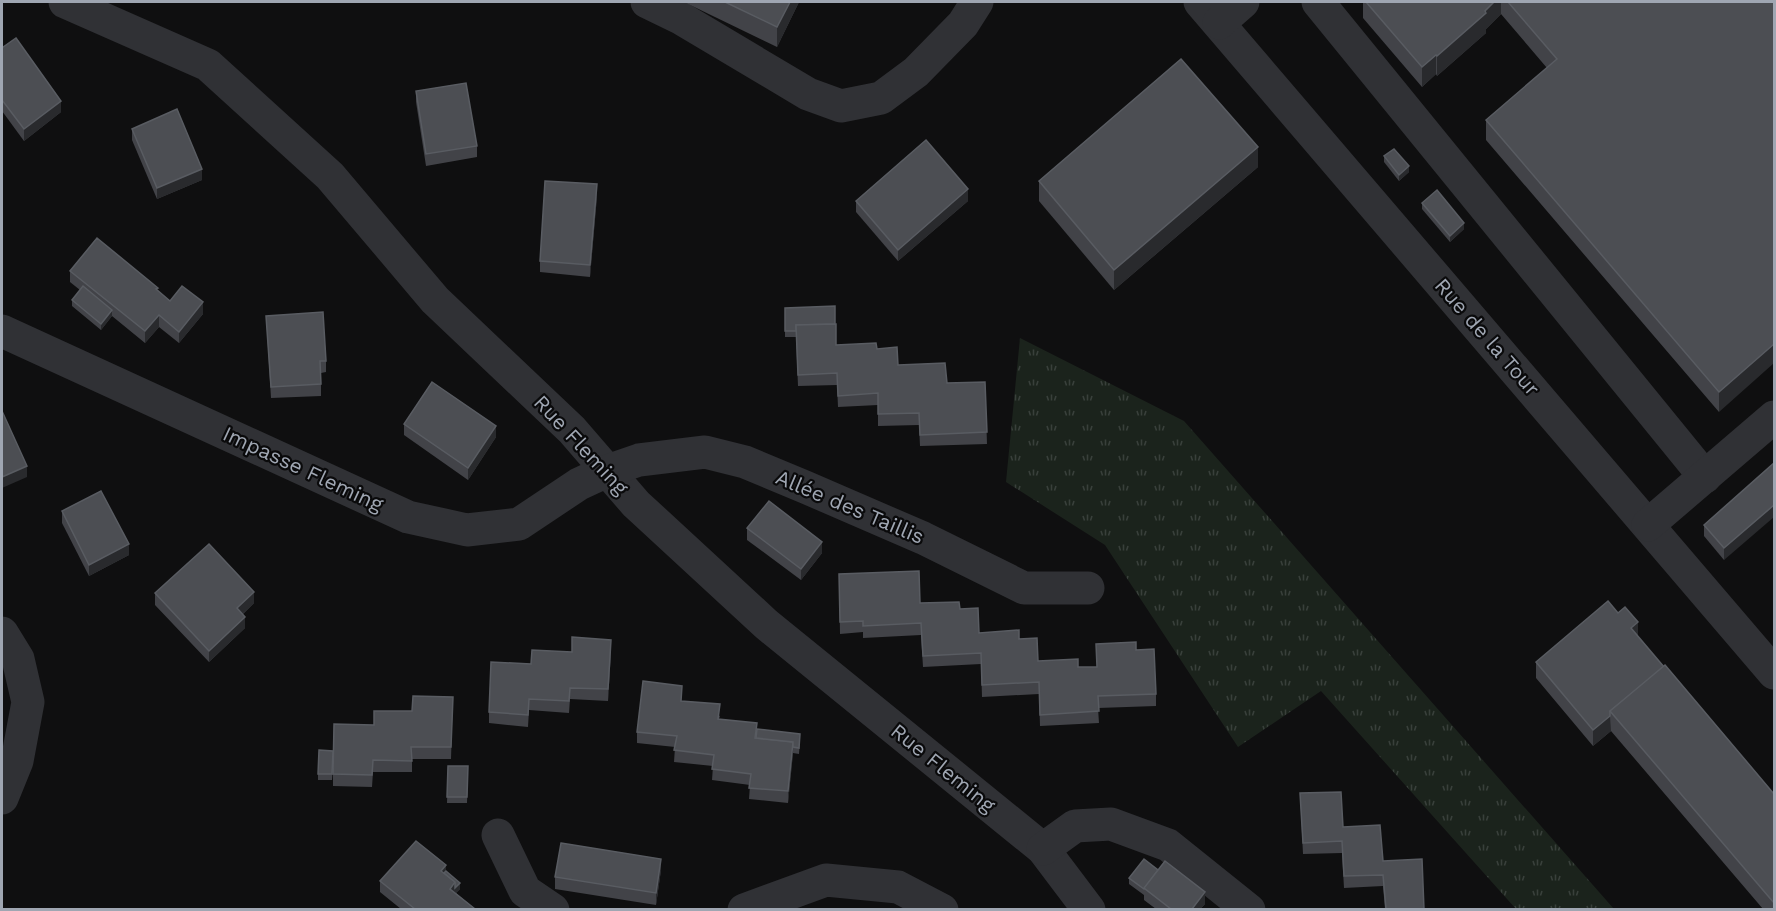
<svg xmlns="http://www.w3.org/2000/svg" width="1776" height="911" font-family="'Work Sans',sans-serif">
<defs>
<pattern id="grass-tufts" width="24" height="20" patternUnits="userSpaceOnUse" patternTransform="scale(1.5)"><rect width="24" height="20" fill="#1b231c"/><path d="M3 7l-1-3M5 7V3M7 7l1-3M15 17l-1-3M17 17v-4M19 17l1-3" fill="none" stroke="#39403b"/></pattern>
</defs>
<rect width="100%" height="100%" fill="#0f0f10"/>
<!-- grass -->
<path fill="url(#grass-tufts)" d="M1020,338l164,83 430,488h-98l-195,-218 -83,56 -133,-202 -99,-63z"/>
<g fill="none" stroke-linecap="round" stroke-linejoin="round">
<!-- minor -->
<g stroke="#303135" stroke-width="33">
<path d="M65,2l143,63 122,111 105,124 137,130 64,74 130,120 277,225 46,61"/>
<path d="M647,2l35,17 126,75 33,12 40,-8 35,-26 47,-48 14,-22"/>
<path d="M1200,2l574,671"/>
<path d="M1318,2l387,475"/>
<path d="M1219,23l24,-21"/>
<path d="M2,331l406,186 59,13 52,-6 60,-40 28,-13 32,-11 66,-8 40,10 60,25 118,51 101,50h64"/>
<path d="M1648,525l126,-108"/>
<path d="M2,633l16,26 10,43 -11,59 -15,37"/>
<path d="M498,835l27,56 28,19"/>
<path d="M1043,849l32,-23 36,-2 57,21 81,65"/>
<path d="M744,910l82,-30 72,7 44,23"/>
</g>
</g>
<!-- wall -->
<g fill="#424348">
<path d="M684,2h115l-22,45z"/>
<path d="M1363,2h411l-55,410 -233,-272v-20l61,-52 -46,-54 -15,15v4l-49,43 -1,-2 -14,13 -59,-69z"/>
<path d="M2,48l59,64 -37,29 -22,-30z"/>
<path d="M416,91l61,55v11l-51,9 -10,-64z"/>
<path d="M132,129l70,51 -45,19 -25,-59z"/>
<path d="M1384,156l25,16 -10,9 -15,-19z"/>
<path d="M1258,167l-144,123 -75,-89v-20z"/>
<path d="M597,196l-7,81 -50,-5v-11z"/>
<path d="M856,201h112l-70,60 -42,-49z"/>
<path d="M1422,203l42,26 -14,13 -28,-33z"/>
<path d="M70,271l88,21 12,9 33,13 -24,29 -20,-16 -14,16 -33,-27 -11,14 -29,-24v-6l8,-10 -10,-8z"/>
<path d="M785,308l51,37 41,4 21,16 49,18 38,-1 2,62 -67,2 -1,-21 -41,1v-21l-40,2 -1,-22 -39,1 -2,-49h-11z"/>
<path d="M266,316l60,45v11l-5,1v23l-50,2z"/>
<path d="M404,424l92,13 -28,43 -64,-45z"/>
<path d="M1774,463l-50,97 -20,-24v-11z"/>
<path d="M62,511l67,44 -40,21 -27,-53z"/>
<path d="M747,528l75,25 -21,27 -54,-40z"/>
<path d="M839,574l81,29 40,6 19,24 40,6 19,22 40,6h19l39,-17 20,44v12l-58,2 1,15 -59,3 -1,-32 -57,3 -1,-33 -58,3 -2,-32 -58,3v-6l-23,2z"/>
<path d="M155,593l99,10 -11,11 2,14 -36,34 -54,-57z"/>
<path d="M1638,637l136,157v115h-11l-152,-178 -18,15 -57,-68v-16z"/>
<path d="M572,652h39l-3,49 -38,-2 -1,14 -40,-3 -1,17 -39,-4v-11l42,-48z"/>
<path d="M453,697l-2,62h-39v13h-39l-1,15 -39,-1v-21l-1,15h-14v-6l15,-23 41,-26z"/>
<path d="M682,701l38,15 -1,3 81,21 -1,14 -6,-1 -5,50 -39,-4 1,-14 -38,-5 1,-14 -39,-4 1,-15 -38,-4v-11z"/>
<path d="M448,766h20l-1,37h-20z"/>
<path d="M1300,793l43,34 40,34 41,48h-39l-2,-23 -39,2 -2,-35 -39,1z"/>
<path d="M661,870l-5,35 -101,-16v-12z"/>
<path d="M1158,870l47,34 -5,5h-44l-12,-9v-5l-15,-11v-6z"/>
<path d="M446,871l14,18 -4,4 19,16h-74l-21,-17v-11z"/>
</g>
<!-- shaded-wall -->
<g fill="#292a2d">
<path d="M790,2h9l-22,45v-20z"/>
<path d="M1494,2h7v12l-15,15v4l-49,43v-20z"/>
<path d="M1436,55v19l-14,13v-20z"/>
<path d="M61,101v11l-37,29v-12z"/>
<path d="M1258,147v20l-144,123v-20z"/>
<path d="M1409,166v6l-10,9v-6z"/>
<path d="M202,169v11l-45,19v-11z"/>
<path d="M597,184v12l-7,81v-12z"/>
<path d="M968,189v12l-70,60v-11z"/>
<path d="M1464,223v6l-14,13v-6z"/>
<path d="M203,302v12l-24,29v-11z"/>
<path d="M112,310v6l-11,14v-6z"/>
<path d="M159,315v12l-14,16v-12z"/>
<path d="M1774,344v19l-55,49v-20z"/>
<path d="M496,426v11l-28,43v-12z"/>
<path d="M27,466v11l-25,11v-11z"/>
<path d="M1774,505v12l-50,43v-12z"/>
<path d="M822,542v11l-21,27v-11z"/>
<path d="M129,544v11l-40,21v-11z"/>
<path d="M254,592v11l-17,16v-11z"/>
<path d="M245,617v11l-36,34v-11z"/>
<path d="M1638,622v16l-7,-10z"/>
<path d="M611,640v12l-3,49v-12z"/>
<path d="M1610,716l1,15 -18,15v-16z"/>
<path d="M793,742v12l-5,49v-12z"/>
<path d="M661,859v11l-5,35v-12z"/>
<path d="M446,865v12l-5,-6z"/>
<path d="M455,882l5,1v6l-5,5 -5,-5z"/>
<path d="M1205,892v12l-5,5h-8z"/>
</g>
<!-- building -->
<g fill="#4c4e53" stroke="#595c62" stroke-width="1.5">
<path d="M725,2h65l-13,25z"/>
<path d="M1366,2h128l-9,9 1,2 -49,43 -1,-1 -14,12z"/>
<path d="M1508,2h266v342l-55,48 -233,-272 71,-61z"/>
<path d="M16,38l45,63 -37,28 -22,-29v-52z"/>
<path d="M1181,59l77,88 -144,123 -75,-89z"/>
<path d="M466,83l11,63 -51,8 -10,-63z"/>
<path d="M177,109l25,60 -45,19 -25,-59z"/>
<path d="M926,140l42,49 -70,61 -42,-49z"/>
<path d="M1394,149l15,17 -10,9 -15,-19z"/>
<path d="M545,181l52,3 -7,81 -50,-4z"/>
<path d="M1437,190l27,33 -14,13 -28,-33z"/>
<path d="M97,238l61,50 -2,1 14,12 12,-15 21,16 -24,30 -20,-17 -14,16 -75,-60z"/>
<path d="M83,286l29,24 -11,14 -29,-24z"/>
<path d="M835,306v18l-39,1v6h-11v-23z"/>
<path d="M323,312l3,49h-6l1,23 -50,3 -5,-71z"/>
<path d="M836,324v21l40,-2 1,6 20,-2 1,18 47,-2 2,20 38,-1 2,50 -67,3 -1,-22 -41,1v-21l-40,3 -1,-23 -39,2 -2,-50z"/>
<path d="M432,382l64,44 -28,42 -64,-44z"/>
<path d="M2,411l25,55 -25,11z"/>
<path d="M1774,463v42l-50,43 -20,-23z"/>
<path d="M101,491l28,53 -40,21 -27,-54z"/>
<path d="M769,501l53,41 -21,27 -54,-41z"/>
<path d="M209,544l45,48 -17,16 8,9 -36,34 -54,-58z"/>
<path d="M919,571l1,32 39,-1 1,7 18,-1 1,25 40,-3v9l18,-1 1,23 40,-2v8h19l-1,-23 40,-2v8l18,-1 2,45 -58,2 1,15 -59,4 -1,-33 -57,3 -1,-32 -58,3 -2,-33 -58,3v-5l-23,1 -1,-48z"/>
<path d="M1608,601l10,12 7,-6 13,15 -7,6 33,39 -54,44v5l-17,14 -57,-68z"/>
<path d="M572,637l39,3 -3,49 -38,-1 -1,13 -40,-2 -1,16 -39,-3 2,-50 40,2 1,-14 40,2z"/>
<path d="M1665,665l109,129v109l-164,-192z"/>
<path d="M643,681l39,5 -1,15 39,3 -2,15 39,4 -2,15 38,4 -5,49 -39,-3 2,-14 -39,-5 2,-14 -40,-5 3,-14 -40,-4z"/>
<path d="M413,696l40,1 -2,50h-40l1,14 -39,-1 -1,15 -39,-1 1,-50 40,1v-14h38z"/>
<path d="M757,729l43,5 -1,14 -6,-1v-5l-37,-4z"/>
<path d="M319,750l14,1 -1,23h-14z"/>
<path d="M448,766h20l-1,31h-20z"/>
<path d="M1341,792l2,35 37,-2 3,36 39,-2 2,50h-38l-3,-34 -39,1 -2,-35 -39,2 -3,-50z"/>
<path d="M416,841l30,24 -5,6 14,11 -5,7 25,20h-60l-35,-28z"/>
<path d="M561,843l100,16 -5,34 -101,-16z"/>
<path d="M1144,859l14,11 -14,19 -15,-11z"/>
<path d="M1165,861l40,31 -13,17h-21l-27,-21z"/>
<path d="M446,871l14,12 -5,5v-6l-11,-9z"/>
</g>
<g text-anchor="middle" stroke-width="4.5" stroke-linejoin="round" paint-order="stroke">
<!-- street labels -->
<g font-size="21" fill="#9fa6b2" stroke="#0a0a0b">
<text transform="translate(1487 337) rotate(49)" y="7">Rue de la Tour</text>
<text transform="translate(581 445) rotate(47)" y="7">Rue Fleming</text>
<text transform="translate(303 469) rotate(25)" y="7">Impasse Fleming</text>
<text transform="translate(850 507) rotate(23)" y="7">Allée des Taillis</text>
<text transform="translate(943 768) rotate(39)" y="7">Rue Fleming</text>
</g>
</g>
<!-- border -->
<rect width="1776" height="911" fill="none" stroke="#9fa6b2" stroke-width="6"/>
</svg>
